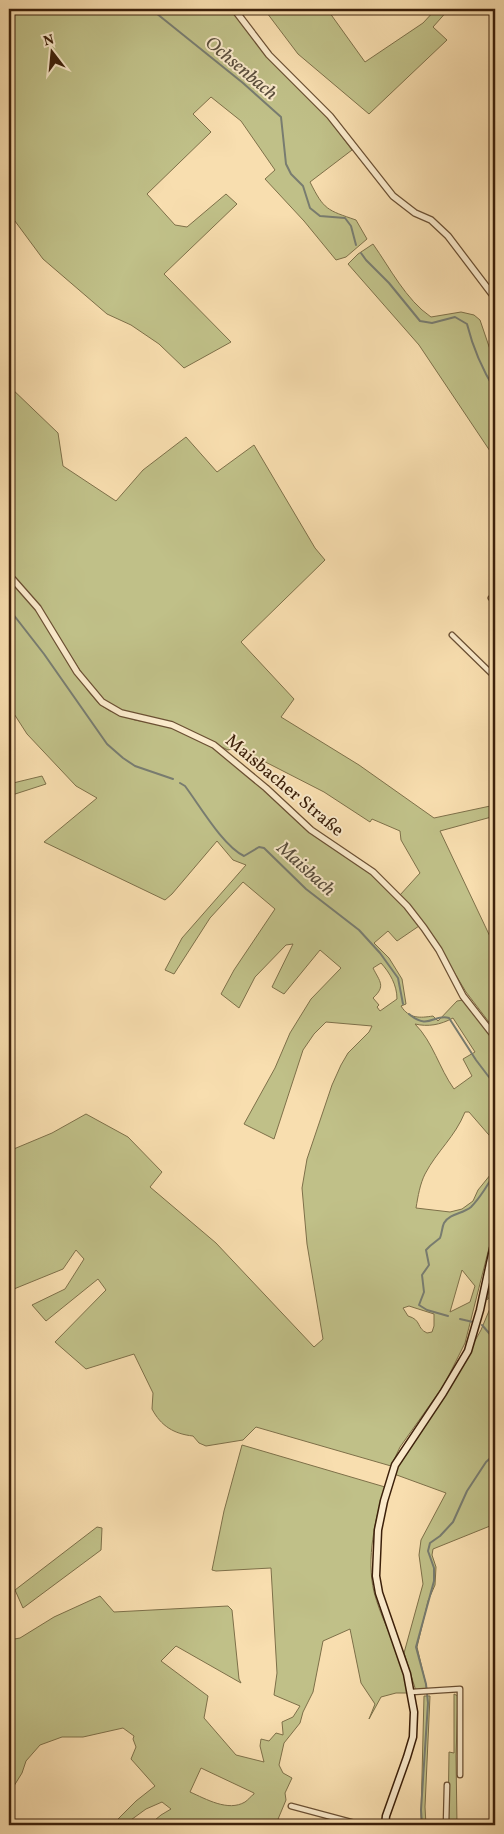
<svg xmlns="http://www.w3.org/2000/svg" width="504" height="1834" font-family="Vollkorn,serif">
<rect width="100%" height="100%" fill="#f8deaf"/>
<filter id="stains"><feTurbulence type="fractalNoise" baseFrequency=".004" numOctaves="4"/><feColorMatrix values="0 0 0 0 .2 0 0 0 0 .09 0 0 0 0 .02 0 0 0 .5 -.17"/></filter>
<radialGradient id="worn" r=".72"><stop offset=".6" stop-color="#630" stop-opacity="0"/><stop offset="1" stop-color="#630" stop-opacity=".3"/></radialGradient>
<!-- green -->
<g fill="#c0c088" stroke="#7e7049" fill-rule="evenodd">
<path d="M9,9h223l40,53 53,52 27,36 -42,32c14,28 17,28 46,38l11,19 -21,18 -10,3 -32,-39 -39,-42 10,-9 -34,-49 -30,-24 -18,17 18,18 -64,62 28,31 12,2 39,-33 11,10 -73,70 67,68 -47,26 -25,-24 -28,-19 -24,-11 -64,-55 -34,-46z"/>
<path d="M264,9h63l38,53 58,-39 13,-14h13l-16,18 14,13 -78,74 -71,-60z"/>
<path d="M373,244c17,24 33,56 58,73l30,-5 13,3 6,5 15,44v99l-5,-12 -71,-106 -71,-81 10,-10z"/>
<path d="M9,386l49,47 5,33 53,35 27,-31 43,-33 31,35 37,-27 61,103 10,12 -84,82 53,57 -13,18 78,48 75,53 61,-13v11l-55,15 55,116v83l-29,-38 -18,-30 -33,-49 -15,-18 20,-22 -19,-33 -1,-9 -28,-12 -2,3 -46,-30 -80,-41 -12,-2 -4,1 -56,-28 -48,-9 -16,-8 -14,-13 -60,-93 -25,-28z"/>
<path d="M9,578l26,30 53,83 11,13 11,7 25,9 33,6 19,6 26,15 53,44 47,43 52,34 41,41 13,17 -22,15 -9,-10 -14,12 15,15 13,21 4,25 -5,2c8,13 19,12 32,10l5,5 19,-20 6,-1 32,39v103l-26,-30h-4c-10,25 -28,39 -40,62 -5,10 -7,22 -9,34l34,4 12,-3 11,-8 5,-11 17,-21v61l-5,14 -25,99 -21,42 -44,62 -9,19 -135,-39 -13,13 -37,6 -7,-3 -6,-7c-19,-2 -32,-10 -41,-27l1,-16 -19,-39 -48,15 -31,-27 51,-52 -8,-11 -52,42 -14,-16 33,-16 19,-30 -8,-9 -13,19 -54,22v-140l43,-18 34,-19 42,23 34,35 -12,15 66,56 98,104 9,-8 -16,-95 -5,-56 5,-29 25,-74 9,-20 7,-12 21,-21 3,-6 -46,-4 -12,12 -11,16 -29,89 -30,-15 31,-56 15,-35 21,-34 30,-31 -21,-18 -36,44 -12,-7 21,-43 -7,1 -31,32 -16,31 -18,-14 13,-24 41,-61 -32,-27 -33,36 -36,56 -9,-4 17,-32 64,-73 -13,-5 -16,-19 -45,53 -7,6 -121,-58 53,-44 -21,-12 -49,-52 -18,-28zM381,963c9,10 16,22 16,36l-17,12 -3,-4 2,-2 -6,-7c13,-12 7,-16 0,-30zM453,1018l22,34 -12,7 9,17 -18,13c-15,-21 -21,-47 -39,-65 13,3 25,1 38,-6zM462,1270l13,16 -5,16 -20,10zM409,1306l25,8v12l-2,6 -5,1c-11,-5 -5,-13 -19,-17l-5,-8z"/>
<path d="M42,776l4,8 -37,12v-12z"/>
<path d="M495,1259v265l-62,25 -1,6 4,12 -1,18 -7,16 -11,46 10,42 -11,2 -12,-38 19,-69 -4,-29 2,-15 25,-47 -52,-19 10,-21 42,-61 35,-62 10,-24 1,-12 -5,6z"/>
<path d="M242,1445l143,42c-10,33 -19,71 -11,105 6,23 17,43 25,65 4,12 7,24 10,36h-13l-15,4 -12,22 6,-15 -14,-21 -11,-54 -27,12 -10,51 -10,20 -3,11 -16,20 -5,22 4,8 9,5 -7,15 1,7 -10,24 1,1h-128l12,-10 10,-6 -9,-7 -16,7 -22,16h-12l24,-24 19,-15 -24,-27 5,-12 -3,-8 1,-3 -11,-8 -40,9h-21l-22,8 -14,16 -4,12 -13,21v-154l11,-2 34,-21 46,-21 14,16 114,-6 4,4 7,69 2,4 -65,-37 -15,15 47,35 -4,22 32,37 28,7 -4,-16 1,-7 8,2 7,-8 7,2v-2l-1,-11 11,-5 7,-11 -26,-11 3,-22 -6,-105 -55,3 -4,-1 12,-59zM201,1768l53,25v1c-3,2 -6,6 -9,8 -17,10 -39,-3 -55,-10z"/>
<path d="M97,1527l5,1 -1,22 -78,58 -8,-18z"/>
<path d="M454,1694l4,2 -2,60 1,69h-9l1,-73 5,1z"/>
<path d="M424,1696h6l-5,111 1,18h-4l-1,-9z"/>
</g>
<g fill="none" stroke-linecap="round" stroke-linejoin="round">
<!-- stream -->
<g stroke="#787c70" stroke-width="2">
<path d="M151,9l92,74 38,34 5,47 5,10 12,12 7,22 10,8 25,2 6,8 5,19"/>
<path d="M361,253l5,7 23,23 31,38 12,2 23,-6 12,7c6,24 15,45 28,66"/>
<path d="M9,609l35,45 63,90 16,14 12,8 38,13"/>
<path d="M180,783l5,3c15,20 38,60 59,70l15,-9 5,1 42,41 53,41 21,23 18,25 5,26"/>
<path d="M409,1014c20,17 25,-1 40,4l27,42 19,25"/>
<path d="M448,1316l-21,-6 -8,-5 5,-13 -2,-17 7,-10 -3,-15 4,-4 10,-8c2,-5 2,-11 4,-15 6,-10 19,-9 27,-16 8,-8 19,-25 24,-35"/>
<path d="M460,1319l13,3"/>
<path d="M482,1325l13,15"/>
<path d="M422,1825l-1,-15 7,-107 -2,-19 -10,-37 18,-66v-13l-6,-17 2,-8 10,-7 13,-14 14,-31 19,-29 9,-8"/>
</g>
<!-- minor casing -->
<g stroke="#6b5033" stroke-width="7">
<g id="minor">
<path d="M491,598l4,4"/>
<path d="M452,635l43,42"/>
<path d="M412,1692l48,-3v86"/>
<path d="M291,1806l71,19"/>
<path d="M446,1825l1,-40"/>
</g>
</g>
<!-- tertiary casing -->
<g stroke="#6b5033" stroke-width="8">
<g id="tertiary">
<path d="M234,9l35,46 61,61 63,80 22,17 16,7 17,16 47,62"/>
<path d="M9,575l29,33 39,64 25,30 19,11 51,12 42,20 52,43 45,42 62,42 34,34 17,22 15,22 24,46 32,41"/>
</g>
</g>
<!-- secondary casing -->
<g stroke="#3c200a" stroke-width="9">
<path id="secondary" d="M385,1825l1,-9 21,-59 6,-20 1,-25 -7,-38 -28,-81 -3,-17 2,-46 6,-29 11,-36 48,-72 25,-42 12,-41 15,-70"/>
</g>
<!-- minor -->
<use href="#minor" stroke="#faeacb" stroke-width="4.5"/>
<!-- tertiary -->
<use href="#tertiary" stroke="#faeacb" stroke-width="5.5"/>
<!-- secondary -->
<use href="#secondary" stroke="#faeacb" stroke-width="6"/>
</g>
<g text-anchor="middle" stroke-width="4" stroke-linejoin="round" paint-order="stroke">
<!-- street labels -->
<g font-size="18" fill="#3c200a" stroke="#faeacb">
<text transform="translate(285 785) rotate(40)" y="6">Maisbacher Straße</text>
</g>
<!-- water labels -->
<g font-size="19" font-style="italic" fill="#5a4e3d" stroke="#faeacb">
<text transform="translate(242 67) rotate(40)" y="7">Ochsenbach</text>
<text transform="translate(307 868) rotate(42)" y="7">Maisbach</text>
</g>
</g>
<!-- margin -->
<rect width="504" height="1834" fill="none" stroke="#f8deaf" stroke-width="30"/>
<rect x="10" y="10" width="484" height="1814" fill="none" stroke="#3c200a" stroke-width="2.5"/>
<rect x="15" y="15" width="474" height="1804" fill="none" stroke="#3c200a"/>
<!-- north arrow -->
<g transform="translate(52 52) rotate(344)" stroke="#faeacb" stroke-width="4" paint-order="stroke">
<path d="M0-4L9 19L0 12L-9 19Z" fill="#3c200a"/>
<text y="-8" font-size="14" font-weight="bold" text-anchor="middle" fill="#3c200a">N</text>
</g>
<rect width="100%" height="100%" filter="url(#stains)"/>
<rect width="100%" height="100%" fill="url(#worn)"/>
</svg>
